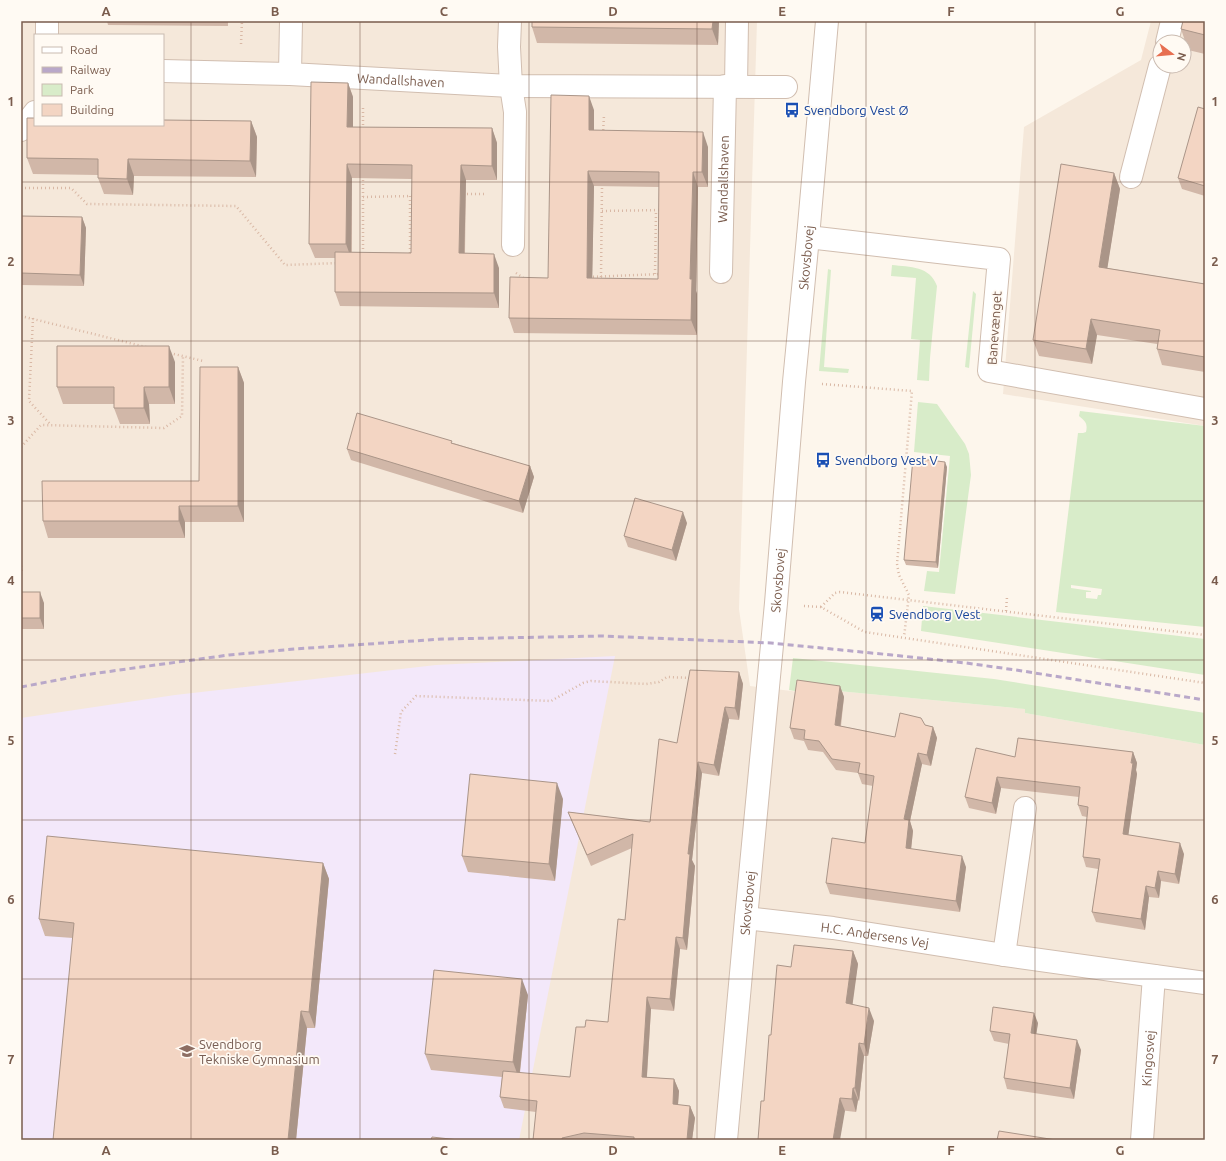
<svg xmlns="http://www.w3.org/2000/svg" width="1226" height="1161" font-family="Ubuntu,sans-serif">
<rect width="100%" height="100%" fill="#fdf6ec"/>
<!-- residential -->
<g fill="#f5e8da" fill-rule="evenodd">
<path d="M21,21h736l-18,588 11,77 50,6 7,-4 219,21 -1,4 180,32v395h-1184zM35,35h128v90h-128z"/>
<path d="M1151,21h54v405l-202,-32 21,-267 117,-67zM1160,42h24v24h-24z"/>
</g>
<!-- education -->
<path fill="#f3e8fa" d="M615,656l-96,484h-498v-422l154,-23 261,-30z"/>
<!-- green -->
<g fill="#d8ecc9" fill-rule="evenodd">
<path d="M892,265c18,2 38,1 45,21l-7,72 -1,23 -12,-1 3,-40 -9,-1 5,-61 -25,-2z"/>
<path d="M828,269l3,1 -7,97 25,2 -1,4 -29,-2z"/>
<path d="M973,291l3,3 -7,74 -4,-1z"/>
<path d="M918,402l19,2 28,40 4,10 1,10 1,11 -16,119 -31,-3 3,-20 12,1 11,-116 -36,-4z"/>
<path d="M1080,411l125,15v201l-149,-15 22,-179h5l3,-1c2,-9 -1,-11 -7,-16zM1071,585l31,4 -1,6h-3l-1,4 -11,-1v-6h5v-1l-20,-3z"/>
<path d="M923,606l282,33v36l-284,-44z"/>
<path d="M793,658l201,21 211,34v32l-180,-32v-4l-218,-21 -7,4 -11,-2z"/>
</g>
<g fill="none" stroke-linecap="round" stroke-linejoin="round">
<!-- minor casing -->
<g stroke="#d1beb0" stroke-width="24">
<g id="minor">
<path id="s1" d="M291,21l-1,53 221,12 275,1"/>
<path d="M510,21l-1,26 2,39 4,26 -2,133"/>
<path d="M47,35v-14"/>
<path d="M1167,42l5,-21"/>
<path d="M163,71l127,3"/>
<path d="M736,86l1,-65"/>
<path d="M21,130l14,-18"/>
<path d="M1131,177l29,-111"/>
<path d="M808,237l191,22 -10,112 216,38"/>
<path id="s2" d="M721,272l4,-186"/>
<path id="s3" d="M746,918l87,10 171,27 201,28"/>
<path d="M1004,955l21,-147"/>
<path id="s4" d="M726,1140l20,-222 30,-315 18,-221 14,-145 19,-216"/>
<path id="s5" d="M1142,1140l12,-164"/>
</g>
</g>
<!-- path -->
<g stroke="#d9b8a5" stroke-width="2.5" stroke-dasharray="1 3" stroke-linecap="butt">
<path d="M241,44l1,-23"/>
<path d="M363,129v-23"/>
<path d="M603,134l1,-19"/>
<path d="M363,176v79"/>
<path d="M21,188h50l16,16 149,2 49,59 53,-2"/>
<path d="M463,194h23"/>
<path d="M410,196v59"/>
<path d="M363,197l51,-1"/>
<path d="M602,211l60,-1"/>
<path d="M516,273l9,6"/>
<path d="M655,274l1,-64"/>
<path d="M589,277l71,-3"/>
<path d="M601,277l1,-92"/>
<path d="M21,316l125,31"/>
<path d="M33,318l-4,83 22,24"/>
<path d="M170,353l33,8"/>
<path d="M822,384l90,7 -15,173 2,11 10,20 -5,42"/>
<path d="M21,447l20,-22 123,3 18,-12 1,-60"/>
<path d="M21,566l1,7 -1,1"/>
<path d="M804,606l17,1 40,23 4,2 340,51"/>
<path d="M821,607l14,-14 5,-1 365,43"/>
<path d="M1006,611l1,-14"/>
<path d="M395,754l6,-42 15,-16 135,5 32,-18 8,-2 55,3 13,-2 8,-5 24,1"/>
</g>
<!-- minor -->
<use href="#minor" stroke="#fff" stroke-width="22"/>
<!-- rail -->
<path stroke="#b9a8c9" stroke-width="3" stroke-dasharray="6 4" stroke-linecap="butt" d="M21,687l63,-12 57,-8 88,-12 65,-6 149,-10 159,-3 169,7 121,12 74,8 50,7 189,30"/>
</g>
<!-- wall -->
<g fill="#d1b7a8" fill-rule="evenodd">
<path d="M107,21h121v5l-120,-1z"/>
<path d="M532,21h187l-1,24 -181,-2 -5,-16z"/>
<path d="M1205,21v33l-17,-4 -7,-21z"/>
<path d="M348,83l5,14v30l139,1 5,15v37h-31l-1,73 34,15v40l-159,-2 -5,-14v-34h-20l-6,-14zM352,178l60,1 -1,74 -59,-1z"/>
<path d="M1205,109v87l-23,-7 -4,-11z"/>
<path d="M594,110v20l114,17v40h-10l-2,104 1,3v41l-183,-2 -5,-15 39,-40zM594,186l65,1 -1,92 -66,-1z"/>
<path d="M251,121l6,16 -1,40 -122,-1 -1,19 -29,-1 -6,-16v-3l-65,-1 -6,-16z"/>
<path d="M1114,173l6,16 -13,79 98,16v88l-43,-7 -5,-16v-5l-60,-9 -5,29 -53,-8 -6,-16z"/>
<path d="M21,216l61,1 4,11 -2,58 -63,-1z"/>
<path d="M175,362v42h-26l1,20h-30l-6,-16v-4h-51l-6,-17z"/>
<path d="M238,367l6,16v139h-59v16h-137l-5,-17 156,-40z"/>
<path d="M453,443l77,23 4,11 -11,36 -172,-53 -4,-11z"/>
<path d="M947,467l-9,101 -32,-3 -2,-5z"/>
<path d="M687,523l-11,38 -48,-14 -4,-11z"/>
<path d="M21,592l23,11v26h-23z"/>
<path d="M739,672l4,12 -4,36 -10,-1 -10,57 -17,-3 -10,87 3,6 -8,84 -7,-1 -6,62 -23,-2 -4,68 27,2 5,12 -1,14 12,1 5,12 -3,22h-159l3,-28 -32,-4 -4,-11 2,-20 -71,-7 -6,-16 103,-59 -8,78 50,4 15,-50 23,-5 17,-102 7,-72 -41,18 -18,-42 -5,-12 82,10 27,-79z"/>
<path d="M840,686l4,11 -3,29 54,11 30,-12 8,2 4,11 -6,28 -9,-2 -12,57 3,10 -2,18 55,18 -6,45 -130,-18 -4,-11 39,-40 8,-57 -11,-2 -4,-11 -22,-3 -13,-18 -15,-2 -4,-9 -10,-2 -4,-11z"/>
<path d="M1133,752l4,11 -1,7 1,4 -9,61 56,19 -5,30 -18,-3 -2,17 -10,-1 -4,33 -49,-8 -4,-10 6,-43 -12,-2 -3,-10 4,-40 -5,-1 -4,-11 1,-8 -78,-9 -5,26 -27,-6 -4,-11 50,-40z"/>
<path d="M563,799l-8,82 -87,-9 -6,-16z"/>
<path d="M323,863l6,16 -14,149h-8l-11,112h-243l20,-202 -28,-2 -6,-17z"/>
<path d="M853,951l5,13 -6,40 22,17 -6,35h-4l-5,45 -1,-1 -2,12 -92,-11 27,-134z"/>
<path d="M1038,1023l-2,11 45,16 -7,49 -67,-10 -3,-11 5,-34 -15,-3 -4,-10z"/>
</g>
<!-- shaded-wall -->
<g fill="#aa9588">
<path d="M713,21h6l-1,24 -6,-16z"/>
<path d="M348,83l5,14v44l-6,-14z"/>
<path d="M589,96l5,14v35l-5,-15z"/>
<path d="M251,121l6,16 -1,40 -6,-16z"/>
<path d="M492,128l5,15v37l-5,-14z"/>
<path d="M703,132l5,15v40l-6,-15z"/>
<path d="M128,159l6,17 -1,19 -6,-16z"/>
<path d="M347,164l5,14 -1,80 -5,-14z"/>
<path d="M461,165l5,15 -2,88 -5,-15z"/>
<path d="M588,171l6,15 -2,107 -5,-15z"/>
<path d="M693,172l5,15 -2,104 1,3v41l-6,-15 -1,-41z"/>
<path d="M1114,173l6,16 -15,94 -6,-16z"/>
<path d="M82,217l4,11 -2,58 -4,-11z"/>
<path d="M494,254l5,14v40l-5,-15z"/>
<path d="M1091,319l6,16 -5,29 -6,-15z"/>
<path d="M169,346l6,16v42l-6,-17z"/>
<path d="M238,367l6,16v139l-6,-16z"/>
<path d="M144,387l5,17 1,20 -6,-16z"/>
<path d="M945,462l2,5 -9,101 -2,-6z"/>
<path d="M530,466l4,11 -11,36 -4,-12z"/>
<path d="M179,506l6,16v16l-6,-17z"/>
<path d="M683,512l4,11 -11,38 -4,-11z"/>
<path d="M40,592l4,11v26l-4,-11z"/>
<path d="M739,672l4,12 -4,36 -4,-12z"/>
<path d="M840,686l4,11 -5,39 -4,-11z"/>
<path d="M725,707l4,12 -10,57 -5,-11z"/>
<path d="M933,727l4,11 -6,28 -4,-11z"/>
<path d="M1133,752l4,11 -1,7 1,4 -10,71 -4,-11z"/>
<path d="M918,753l4,11 -12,57 3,10 -3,28 -4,-11 -2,-29z"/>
<path d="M698,762l4,11 -10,87 3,6 -8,84 -4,-12 5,-84z"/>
<path d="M997,777l4,11 -5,26 -4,-11z"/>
<path d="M557,783l6,16 -8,82 -6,-17z"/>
<path d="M1180,843l4,11 -5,30 -4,-10z"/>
<path d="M962,856l4,11 -6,45 -4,-11z"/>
<path d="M323,863l6,16 -14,149 -6,-16z"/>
<path d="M1158,871l3,10 -2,17 -4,-10z"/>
<path d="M1146,886l3,11 -4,33 -4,-11z"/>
<path d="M676,937l4,12 -6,62 -4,-12z"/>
<path d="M853,951l5,13 -7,52 -5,-13z"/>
<path d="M522,979l6,16 -9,84 -6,-17z"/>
<path d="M647,997l4,12 -5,80 -4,-12z"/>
<path d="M869,1008l5,13 -6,35 -4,-12z"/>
<path d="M301,1011l6,17 -11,112h-8z"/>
<path d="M1034,1013l4,10 -3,20 -4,-10z"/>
<path d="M1077,1040l4,10 -7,49 -4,-11z"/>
<path d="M859,1043l5,13 -5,45 -4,-13z"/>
<path d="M674,1079l5,12 -2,25 -4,-12z"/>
<path d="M853,1088l5,12 -2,12 -4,-13z"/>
<path d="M840,1098l5,13 -5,29h-7z"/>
<path d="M690,1106l5,12 -3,22h-5z"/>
</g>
<!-- building -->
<g fill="#f3d5c3" stroke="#aa9588" fill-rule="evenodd">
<path d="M532,21h181l-1,8 -180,-2z"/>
<path d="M1183,21h22v14l-24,-6z"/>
<path d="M311,82l37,1 -1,44 145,1v38l-31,-1 -2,88 35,1v39l-159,-1v-40l76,1 1,-88 -65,-1 -1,80h-37z"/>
<path d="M551,95l38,1v34l114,2 -1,40h-9l-3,107h2l-1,41 -182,-2 1,-41 38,1zM588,171l71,1 -1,107 -71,-1z"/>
<path d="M1198,107l7,2v77l-27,-8z"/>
<path d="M27,118h8v7h128v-5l88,1 -1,40 -122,-2 -1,20 -29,-1v-19l-71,-1z"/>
<path d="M1061,164l53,9 -15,94 106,17v73l-48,-8 3,-19 -69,-11 -5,30 -53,-9z"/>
<path d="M21,216l61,1 -2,58 -59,-2z"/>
<path d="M57,346h112v41h-25v21h-30v-21h-57z"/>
<path d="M200,367h38v139h-59v15h-136l-1,-40h157z"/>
<path d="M357,413l95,28 -1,2 79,23 -11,35 -172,-52z"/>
<path d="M913,458l32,4 -9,100 -32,-2z"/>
<path d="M635,498l48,14 -11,38 -48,-14z"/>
<rect x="21" y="592" width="19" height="26"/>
<path d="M690,670l49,2 -4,36 -10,-1 -11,58 -16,-3 -10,92h2l-7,84 -7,-1 -6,62 -23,-2 -5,80 32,2 -1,25 17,2 -3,34h-53v-3l-50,-4 -22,5v2h-29l4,-39 -37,-4 3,-26 67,6 6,-50h9l1,-7 22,2 10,-103 7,1 8,-86 -46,21 -19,-43 82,10 9,-83 18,4z"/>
<path d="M797,680l43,6 -5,39 60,12 5,-24 21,5 4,7 8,2 -6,28 -9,-2 -14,66 5,1 -3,28 56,8 -6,45 -130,-18 6,-45 33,5 9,-67 -16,-3 2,-10 -28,-4 -13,-18 -15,-2 1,-9 -15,-2z"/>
<path d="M1018,738l115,14 -2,11h2l-10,71 57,9 -5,31 -17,-3 -3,17 -9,-2 -5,33 -49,-7 8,-53 -17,-2 5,-50 -10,-2 2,-18 -83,-10 -5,26 -27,-6 11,-49 39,9z"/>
<path d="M470,774l87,9 -8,81 -87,-8z"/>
<path d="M47,836l276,27 -14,149 -8,-1 -13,129h-235l21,-217 -35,-4z"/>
<path d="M794,945l59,6 -7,52 23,5 -5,36 -5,-1 -4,45h-2l-1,11 -12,-1 -7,42h-75l3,-39h3l5,-66h2l6,-70 14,2z"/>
<path d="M434,970l88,9 -9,83 -88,-8z"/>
<path d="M993,1007l41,6 -3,20 46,7 -7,48 -66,-10 6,-44 -20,-3z"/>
<path d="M999,1131l57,9h-59z"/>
<path d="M432,1137l27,3h-28z"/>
</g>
<!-- grid -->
<path fill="none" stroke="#7a5c4d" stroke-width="1" stroke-opacity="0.55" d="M191,21v1119M360,21v1119M529,21v1119M697,21v1119M866,21v1119M1035,21v1119M21,182h1184M21,341h1184M21,501h1184M21,660h1184M21,820h1184M21,979h1184"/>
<!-- icons -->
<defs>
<g id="bus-bare" transform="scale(1.2)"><path d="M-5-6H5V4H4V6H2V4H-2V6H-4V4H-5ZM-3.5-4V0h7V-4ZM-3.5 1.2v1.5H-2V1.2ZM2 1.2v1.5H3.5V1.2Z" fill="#1a4fb4" stroke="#fffaf3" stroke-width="2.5" paint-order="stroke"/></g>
<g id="station-bare" transform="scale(1.2)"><path d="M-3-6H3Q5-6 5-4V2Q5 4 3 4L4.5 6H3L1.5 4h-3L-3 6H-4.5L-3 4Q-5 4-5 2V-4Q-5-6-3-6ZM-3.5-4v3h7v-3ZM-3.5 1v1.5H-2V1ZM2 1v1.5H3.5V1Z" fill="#1a4fb4" stroke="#fffaf3" stroke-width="2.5" paint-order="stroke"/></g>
<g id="university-bare" transform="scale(1.2)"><path d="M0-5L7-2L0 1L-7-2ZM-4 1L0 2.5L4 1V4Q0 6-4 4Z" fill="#8d6e63" stroke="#fffaf3" stroke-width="2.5" paint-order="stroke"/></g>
</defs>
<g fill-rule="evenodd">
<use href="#bus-bare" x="792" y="110"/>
<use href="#bus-bare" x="823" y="460"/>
<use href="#station-bare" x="877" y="614"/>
<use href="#university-bare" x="187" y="1051"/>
</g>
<g text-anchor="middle" stroke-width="3.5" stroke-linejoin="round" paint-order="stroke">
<!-- street labels -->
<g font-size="13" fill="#7a5c4d" stroke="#fffaf3">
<text dy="5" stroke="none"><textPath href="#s1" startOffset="164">Wandallshaven</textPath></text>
<text dy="5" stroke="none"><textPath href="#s2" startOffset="93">Wandallshaven</textPath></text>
<text dy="5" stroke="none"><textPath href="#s4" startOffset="886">Skovsbovej</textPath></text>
<text transform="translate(994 328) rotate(-86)" y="5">Banevænget</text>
<text dy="5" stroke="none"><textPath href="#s4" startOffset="562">Skovsbovej</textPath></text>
<text dy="5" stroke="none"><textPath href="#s4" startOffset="238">Skovsbovej</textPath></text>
<text dy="5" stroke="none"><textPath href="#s3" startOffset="130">H.C. Andersens Vej</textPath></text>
<text dy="5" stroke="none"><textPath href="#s5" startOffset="82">Kingosvej</textPath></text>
</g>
<!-- transit labels -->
<g font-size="13" fill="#164399" stroke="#fffaf3" text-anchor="start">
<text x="804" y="115">Svendborg Vest Ø</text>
<text x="835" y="465">Svendborg Vest V</text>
<text x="889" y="619">Svendborg Vest</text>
</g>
<!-- education labels -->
<g font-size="13" fill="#785e54" stroke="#fffaf3" text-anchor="start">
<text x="199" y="1049">Svendborg<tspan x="199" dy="15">Tekniske Gymnasium</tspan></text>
</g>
</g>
<!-- border -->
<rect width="1226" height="1161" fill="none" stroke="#fffaf3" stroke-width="44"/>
<!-- legend -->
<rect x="34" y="34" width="130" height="92" fill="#fffaf3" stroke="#cabbb1"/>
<rect x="42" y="47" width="20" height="6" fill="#ffffff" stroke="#cabbb1"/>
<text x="70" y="54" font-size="12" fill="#7a5c4d">Road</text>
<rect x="42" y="67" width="20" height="6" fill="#b9a8c9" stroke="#cabbb1"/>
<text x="70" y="74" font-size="12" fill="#7a5c4d">Railway</text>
<rect x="42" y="84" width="20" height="12" fill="#d8ecc9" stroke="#cabbb1"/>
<text x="70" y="94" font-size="12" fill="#7a5c4d">Park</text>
<rect x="42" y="104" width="20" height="12" fill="#f3d5c3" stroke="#cabbb1"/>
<text x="70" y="114" font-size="12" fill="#7a5c4d">Building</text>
<!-- north arrow -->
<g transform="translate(1172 54) rotate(106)"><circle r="19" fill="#fffaf3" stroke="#cabbb1"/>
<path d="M0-3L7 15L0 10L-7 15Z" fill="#e76f51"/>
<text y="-6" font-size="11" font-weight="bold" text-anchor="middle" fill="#7a5c4d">N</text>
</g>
<rect x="22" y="22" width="1182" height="1117" fill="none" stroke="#7a5c4d" stroke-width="1.5"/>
<g font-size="13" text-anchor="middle" font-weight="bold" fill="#7a5c4d">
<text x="106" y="16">A</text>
<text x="275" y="16">B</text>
<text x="444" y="16">C</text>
<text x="613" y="16">D</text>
<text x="782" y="16">E</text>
<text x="951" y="16">F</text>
<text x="1120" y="16">G</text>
<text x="11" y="106">1</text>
<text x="1215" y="106">1</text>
<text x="11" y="266">2</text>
<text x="1215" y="266">2</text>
<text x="11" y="425">3</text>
<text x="1215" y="425">3</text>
<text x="11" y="585">4</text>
<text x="1215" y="585">4</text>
<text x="11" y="745">5</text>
<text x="1215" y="745">5</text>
<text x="11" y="904">6</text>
<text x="1215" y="904">6</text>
<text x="11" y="1064">7</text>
<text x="1215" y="1064">7</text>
<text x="106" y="1155">A</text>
<text x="275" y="1155">B</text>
<text x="444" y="1155">C</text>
<text x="613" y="1155">D</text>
<text x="782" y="1155">E</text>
<text x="951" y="1155">F</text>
<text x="1120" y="1155">G</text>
</g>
</svg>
